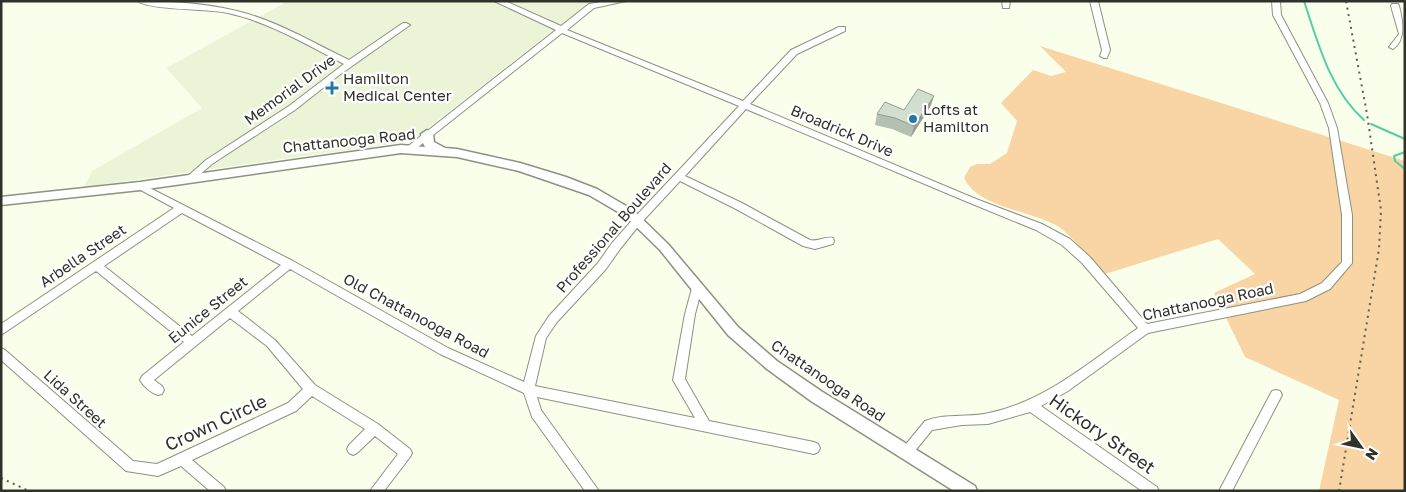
<svg xmlns="http://www.w3.org/2000/svg" width="1406" height="492" font-family="'Golos Text',sans-serif">
<rect width="100%" height="100%" fill="#f9ffea"/>
<!-- built -->
<path fill="#ecf4d8" d="M288,1h313l-11,3 -38,27 -141,110 -327,46 8,-16 110,-63 -36,-40z"/>
<!-- green -->
<path fill="#f9d4a4" d="M1040,46l365,115v330h-86l20,-91 -94,-43 -31,-64 41,-19 -37,-35 -113,35c-11,-11 -34,-39 -46,-47 -27,-17 -80,-18 -95,-49l6,-11 7,-3h13l17,-11 10,-32 -16,-18 32,-33 18,6 15,-4z"/>
<g fill="none" stroke-linecap="round" stroke-linejoin="round">
<!-- stream -->
<g stroke="#55cea4" stroke-width="2">
<path d="M1304,1c14,42 26,89 60,119"/>
<path d="M1371,124l34,15"/>
<path d="M1405,152l-11,4 1,5 10,8"/>
</g>
<!-- minor casing -->
<g stroke="#8c927f" stroke-width="2">
<g id="minor">
<path d="M137,1c35,0 78,3 111,13 36,11 68,30 101,46l54,-37h3l4,2 -72,51 -43,34 -83,54 -18,16 -3,1 -5,-3 2,-2 18,-16 83,-54 55,-42c-37,-19 -75,-42 -116,-51 -23,-5 -74,-2 -91,-12z"/>
<path d="M494,1h11l56,25 28,-22 18,-3h19l-32,7 -27,22 176,71 48,-51 48,-23h6v4l-48,23 -47,50 226,95 66,25 28,15 20,18 57,67 153,-30 22,-11 20,-21v-47l-13,-87 -9,-25 -47,-88 -1,-14h8l1,14 47,88 9,25 15,87v48l-22,26 -24,12 -158,32 -80,58 -27,15 116,81 2,4h-17l-112,-79 -42,12 -26,1 -30,5 -22,27 -4,2 -4,-2 -2,-4 2,-4 23,-28c20,-8 43,-3 64,-8 57,-12 102,-52 149,-85l-56,-65 -20,-18 -26,-15 -66,-27 -224,-94 -61,67 57,27 68,37c8,2 15,-4 23,-2l1,3 -1,3 -18,5 -12,-3 -67,-37 -56,-28 -39,42 -21,26 -14,20 -49,53 -11,16 -11,48 160,32 -22,-38 12,-66 7,-26 1,-3h8l1,3 -7,26 -10,65 24,42 105,21 4,2 2,4 -2,4 -4,2 -277,-57 4,13 58,81h-14l-53,-74 -8,-24 -84,-39 -150,-85 -52,42 37,29 40,45 63,39 32,25 2,4 -2,4 -26,34h-14l28,-37 -23,-18 -18,17 -4,2 -4,-2 -2,-4 2,-4 16,-16 -53,-33 -16,15 -104,49 32,27 2,4h-16l-29,-25 -23,10 -32,-5 -125,-111v-12l4,2 128,111 24,3 131,-61 15,-14 -36,-43 -37,-28 -76,62 8,6 2,4 -2,4 -4,1c-7,-2 -15,-9 -18,-15l2,-4 42,-34 -88,-71 -95,64v-11l173,-116 -37,-20 -2,-2 5,-3 153,78 155,87 76,34 12,-46 13,-20 49,-53 14,-20 23,-26 104,-111 -177,-73 -149,118h-6l-1,-2 1,-2 149,-117zM182,213l99,52 -89,71 -88,-70z"/>
<path d="M1002,1h8l-1,7h-6z"/>
<path d="M1090,1h8l12,49 -3,8h-3l-4,-2 2,-6z"/>
<path d="M1392,4h6l1,2c4,15 7,35 -6,43l-4,-2 10,-13 -8,-28z"/>
<path d="M1276,390l4,1 2,4 -50,96h-13l53,-100z"/>
</g>
</g>
<!-- major casing -->
<g stroke="#8c927f" stroke-width="3">
<path id="major" d="M427,130l6,4 1,8 11,6 12,1 63,14 46,14 31,12 36,21 35,34 70,83 39,34 44,30 154,95 2,5h-23l-143,-90 -44,-32 -39,-34 -68,-85 -35,-34 -36,-21 -70,-24 -62,-14 -56,-4 -261,37 -139,15v-8l139,-15 261,-37 24,2 -3,-6 -1,-7z"/>
</g>
<!-- minor -->
<use href="#minor" fill="#fff" fill-rule="evenodd"/>
<!-- major -->
<use href="#major" fill="#fff" fill-rule="evenodd"/>
<!-- rail -->
<g stroke="#5b5e53" stroke-width="2" stroke-dasharray="2 4.5" stroke-linecap="butt">
<path d="M1,478l28,13"/>
<path d="M1339,491l40,-242 2,-39 -14,-96 -21,-113"/>
</g>
</g>
<!-- wall -->
<path fill="#b3c0b2" d="M934,96l-4,11 -19,30 -19,-8 -17,-4 2,-11 27,-4z"/>
<!-- shaded-wall -->
<path fill="#929c91" d="M934,96l-4,11 -19,30 3,-11z"/>
<!-- building -->
<path fill="#d0dfcf" stroke="#929c91" d="M918,89l16,7 -20,30 -19,-8 -18,-4 8,-12 19,8z"/>
<!-- markers -->
<g fill="#2279a8" stroke="#fff" stroke-width="2">
<path d="M329.5 80.5h5v5h5v5h-5v5h-5v-5h-5v-5h5z"/>
<circle cx="913" cy="119" r="5"/>
</g>
<g text-anchor="middle" stroke-width="4.5" stroke-linejoin="round" paint-order="stroke">
<!-- poi labels -->
<g font-size="15" fill="#30322a" stroke="#fff" text-anchor="start">
<text x="343" y="84">Hamilton<tspan x="343" dy="17">Medical Center</tspan></text>
<text x="923" y="115">Lofts at<tspan x="923" dy="17">Hamilton</tspan></text>
</g>
<!-- street labels -->
<g font-size="15" fill="#30322a" stroke="#fff">
<text transform="translate(290 90) rotate(-36)" y="5">Memorial Drive</text>
<text transform="translate(842 131) rotate(23)" y="5">Broadrick Drive</text>
<text transform="translate(349 141) rotate(-6)" y="5">Chattanooga Road</text>
<text transform="translate(614 228) rotate(-49)" y="5">Professional Boulevard</text>
<text transform="translate(83 256) rotate(-34)" y="5">Arbella Street</text>
<text transform="translate(1208 302) rotate(-12)" y="5">Chattanooga Road</text>
<text transform="translate(208 310) rotate(-39)" y="5">Eunice Street</text>
<text transform="translate(416 316) rotate(28)" y="5">Old Chattanooga Road</text>
<text transform="translate(828 381) rotate(34)" y="5">Chattanooga Road</text>
<text transform="translate(75 399) rotate(42)" y="5">Lida Street</text>
</g>
<!-- near-street labels -->
<g font-size="18" fill="#30322a" stroke="#fff">
<text transform="translate(216 423) rotate(-25)" y="6">Crown Circle</text>
<text transform="translate(1102 434) rotate(35)" y="6">Hickory Street</text>
</g>
</g>
<!-- border -->
<rect width="1406" height="492" fill="none" stroke="#30322a" stroke-width="5"/>
<!-- north arrow -->
<g transform="translate(1361 447) rotate(123)" stroke="#ffffff" stroke-width="4" paint-order="stroke">
<path d="M0-4L9 19L0 12L-9 19Z" fill="#30322a"/>
<text y="-8" font-size="14" font-weight="bold" text-anchor="middle" fill="#30322a">N</text>
</g>
</svg>
